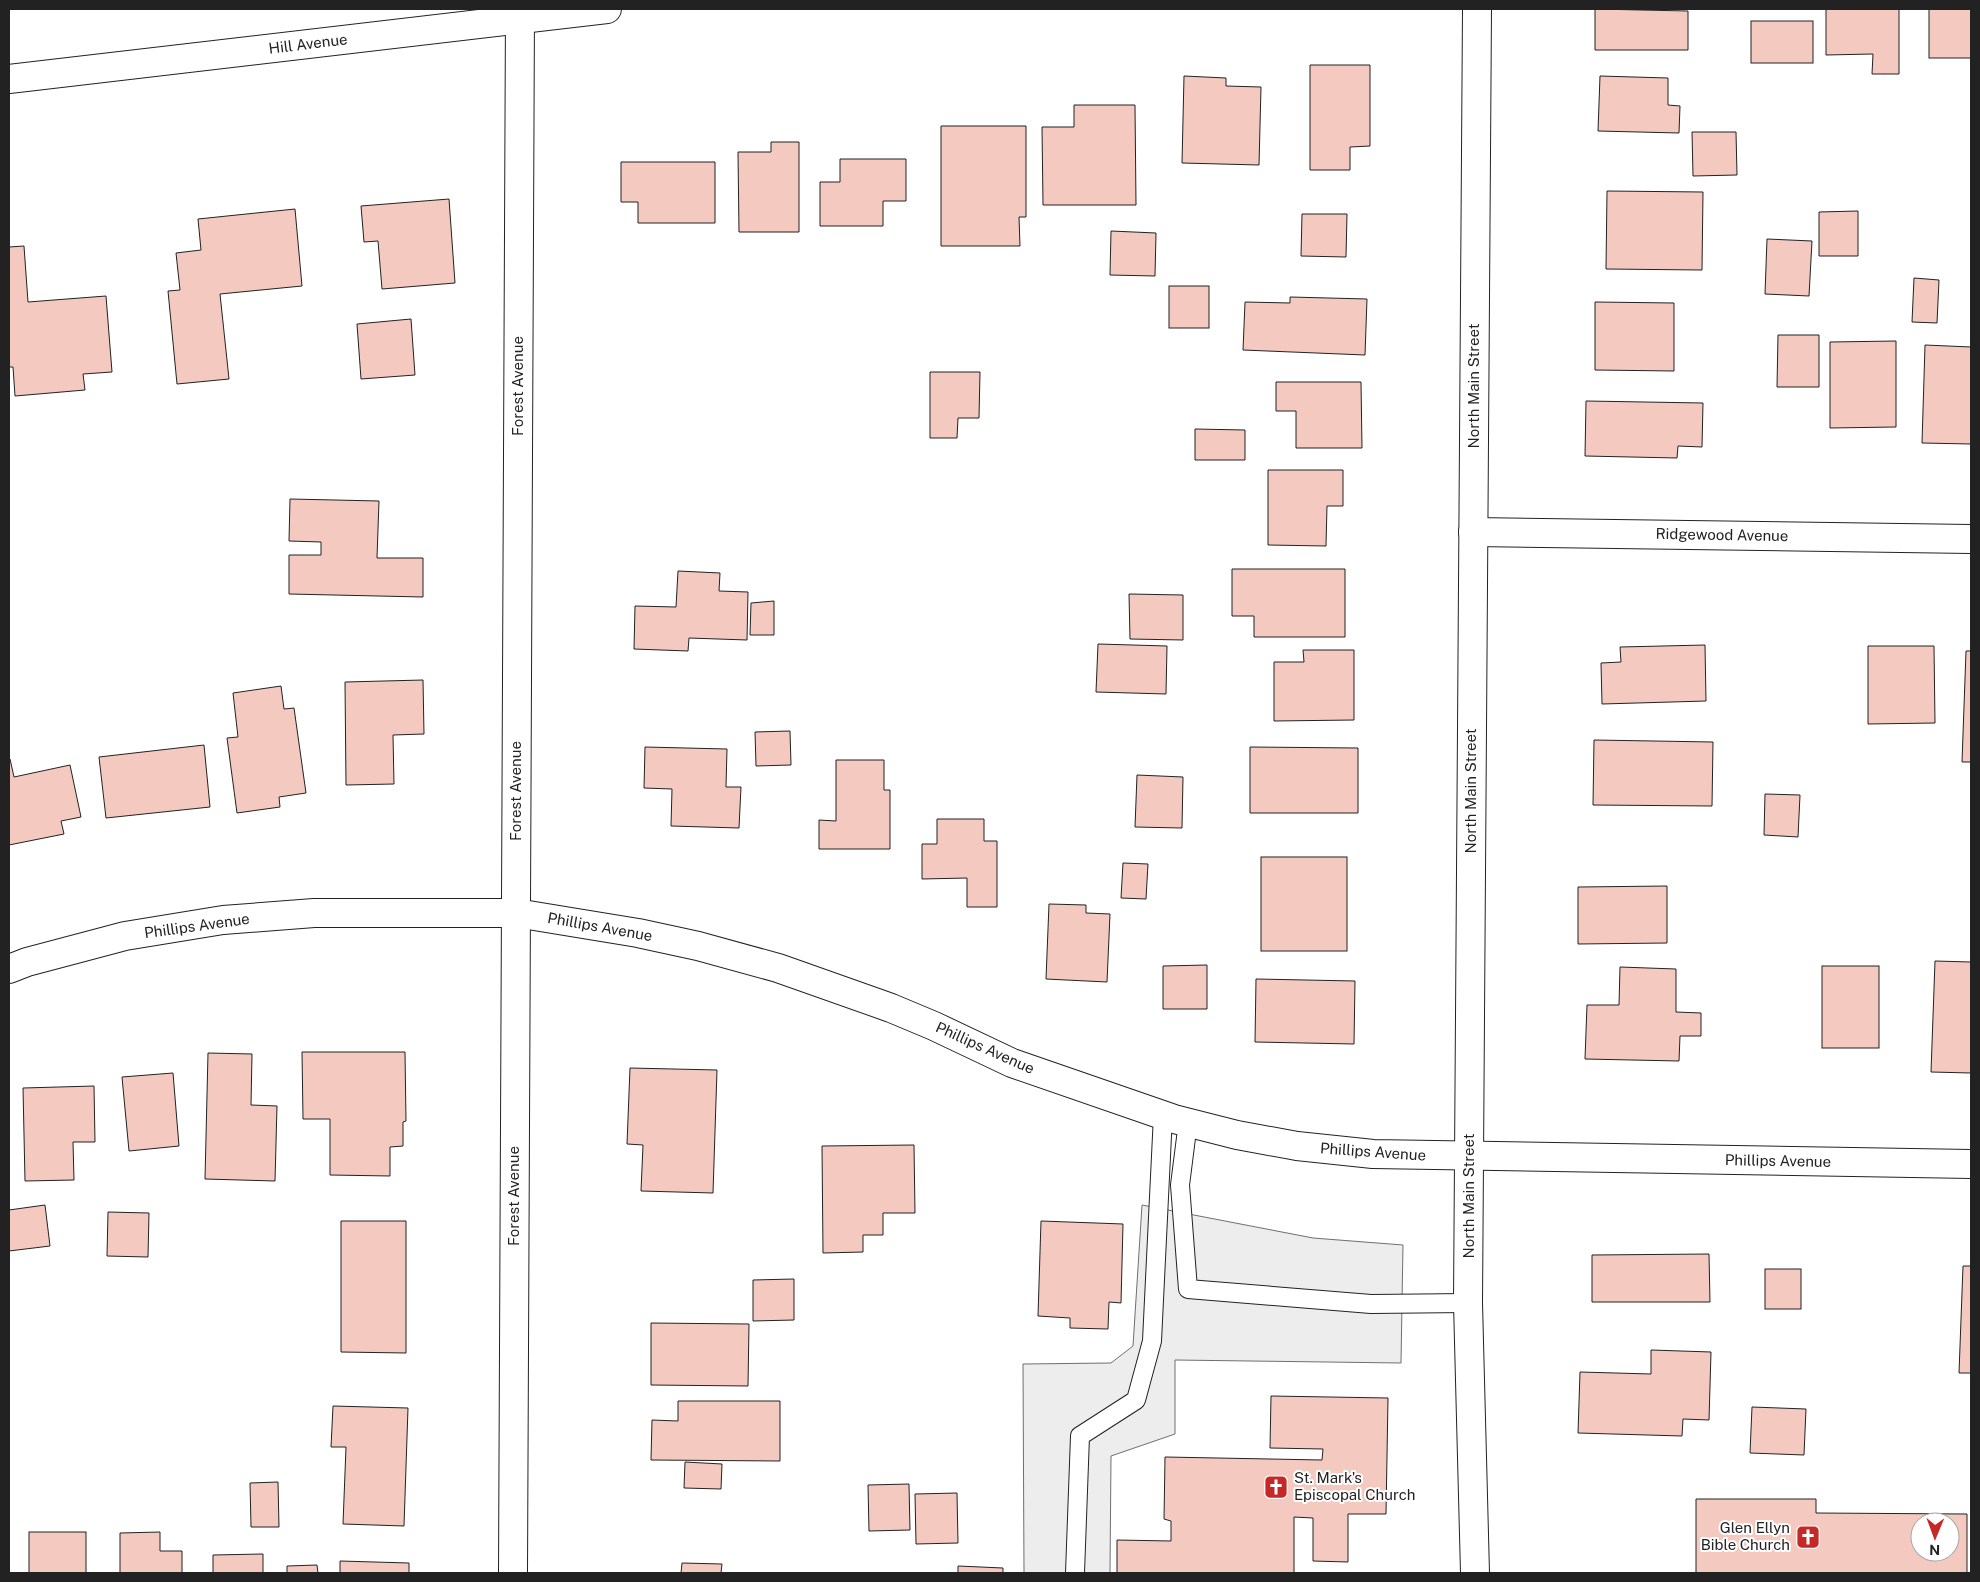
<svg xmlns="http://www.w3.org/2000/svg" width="1980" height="1582" font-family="'Public Sans',sans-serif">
<rect width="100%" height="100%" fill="#fff"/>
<!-- parking -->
<path fill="#ededed" stroke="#6f6f6f" d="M1142,1205l171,33 90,7 -2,118 -226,-3v74l-64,22 -1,117h-86l-1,-209 88,-1 22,-17z"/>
<!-- building -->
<g fill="#f3c9c0" stroke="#222" fill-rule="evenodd">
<path d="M1595,9l93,2v39h-93z"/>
<path d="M1826,9h73v65h-27l1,-20 -47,1z"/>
<rect x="1929" y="9" width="42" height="49"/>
<rect x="1751" y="21" width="62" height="42"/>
<path d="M1310,65h60v81l-20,1v23h-40z"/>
<path d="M1184,76l42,2v8l35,1 -2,78 -77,-2z"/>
<path d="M1600,76l68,2v27l12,1 -1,27 -81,-2z"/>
<path d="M1074,105h61l1,100h-93l-1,-78h32z"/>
<path d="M941,126h85v91h-7l1,29h-79z"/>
<path d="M1692,132h44l1,43 -44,1z"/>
<path d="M771,142h28v90h-60l-1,-80h33z"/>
<path d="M840,159h66v42h-23v25h-63v-44h20z"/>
<path d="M621,162h94v61h-77v-21h-17z"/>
<path d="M1607,191l96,1 -1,78 -96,-1z"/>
<path d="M449,199l6,84 -73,6 -4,-48 -14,1 -3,-36z"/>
<path d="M295,209l7,77 -82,8 9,85 -52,5 -9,-93 12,-1 -4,-37 25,-3 -3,-31z"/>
<path d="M1858,211v45h-39v-44z"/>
<path d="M1302,214h45l-1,43 -45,-1z"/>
<path d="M1111,231l45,2 -1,43 -45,-1z"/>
<path d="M1767,239l45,2 -3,55 -44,-2z"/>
<path d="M24,246l4,56 78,-6 6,76 -29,2 2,16 -70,6 -2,-29h-4v-120z"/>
<path d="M1914,278l25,2 -2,43 -25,-1z"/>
<rect x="1169" y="286" width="40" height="42"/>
<path d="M1290,297l77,2 -2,56 -122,-5 2,-48 45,1z"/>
<path d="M1595,302l79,1v68l-79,-1z"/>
<path d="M411,319l4,56 -54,4 -4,-55z"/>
<path d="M1778,335h41v52h-42z"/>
<path d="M1896,341v86l-66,1v-86z"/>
<path d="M1925,345l46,2v97l-49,-1z"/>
<path d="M930,372h50l-1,46h-21l-1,20h-27z"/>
<path d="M1276,382h85l1,66h-66v-37h-20z"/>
<path d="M1586,401l117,2 -1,44 -24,-1 -1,12 -92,-2z"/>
<path d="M1195,429l50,1v30h-50z"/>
<path d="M1268,470h75v36h-16l-1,40 -58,-1z"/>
<path d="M290,499l89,2 -2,57h46v39l-134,-3v-39h32v-13l-32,-1z"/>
<path d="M1232,569h113v68h-91v-21h-22z"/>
<path d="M678,571l42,2 -1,18 29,1 -1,48 -58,-2 -1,13 -54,-2 1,-43 41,1z"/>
<path d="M1129,594l54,1v45l-53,-1z"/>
<path d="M774,601v34h-24l1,-32z"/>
<path d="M1098,644l69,2 -1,48 -70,-2z"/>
<path d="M1705,645l1,56 -104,3 -1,-41 20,-1 -1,-15z"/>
<path d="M1868,646h66l1,77 -67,1z"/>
<path d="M1303,650h51v70l-80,1v-59h30z"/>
<path d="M1966,651h5v111h-9z"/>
<path d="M423,680l1,54 -31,1 1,49 -48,1 -1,-103z"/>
<path d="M281,686l3,23 10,-1 12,85 -27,4 1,10 -43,6 -10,-75 11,-1 -5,-44z"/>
<path d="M790,731l1,34 -35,1 -1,-34z"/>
<path d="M1594,740l119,2 -1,64 -119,-1z"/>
<path d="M204,745l6,62 -104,11 -7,-61z"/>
<path d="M645,747l82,2 -1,38h15l-2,41 -68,-2 1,-37 -28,-1z"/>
<path d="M1250,747l108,1v65h-108z"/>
<path d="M9,759h1l4,18 56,-12 11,52 -20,4 3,13 -55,11z"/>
<path d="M836,760h48v30h6v59h-71v-29l17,1z"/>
<path d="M1137,775l46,2 -1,51 -47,-1z"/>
<path d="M1765,794l35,1 -2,42 -34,-2z"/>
<path d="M937,819h47v22h13v66h-30v-29l-45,1v-35h15z"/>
<rect x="1261" y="857" width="86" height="94"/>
<path d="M1123,863l25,1 -2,35 -25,-1z"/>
<path d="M1667,886v57l-89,1v-57z"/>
<path d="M1049,904l37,1v8l24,1 -3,68 -61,-3z"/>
<path d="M1935,961l36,1v111l-40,-1z"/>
<path d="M1207,965v44h-44v-43z"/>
<rect x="1822" y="966" width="57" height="82"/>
<path d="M1620,967l56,2v43l25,1v23h-21l-1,25 -94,-2 2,-54h32z"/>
<path d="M1256,979l99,2 -1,63 -99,-2z"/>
<path d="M302,1052h103l1,69 -3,1v24l-13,1v29l-60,-1v-56h-27z"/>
<path d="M208,1053l44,1 -1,51 26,1 -2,75 -70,-2z"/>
<path d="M630,1068l87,2 -4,123 -72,-2 2,-46 -16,-1z"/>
<path d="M173,1073l6,73 -50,5 -7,-74z"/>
<path d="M94,1086l1,56h-22l1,38 -49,1 -2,-93z"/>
<path d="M914,1145l1,68h-32v22h-20v17l-40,1 -1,-107z"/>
<path d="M45,1205l5,41 -41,5v-41z"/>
<path d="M108,1212l41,1 -1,44 -41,-1z"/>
<path d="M341,1221h65v132l-65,-1z"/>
<path d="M1041,1221l82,3 -2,79 -12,-1 -1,27 -38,-1v-10l-32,-2z"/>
<path d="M1709,1254l1,48h-118v-47z"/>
<path d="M1963,1266h8v107h-12z"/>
<rect x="1765" y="1269" width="36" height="40"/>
<path d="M794,1279v41l-41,1v-41z"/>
<path d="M651,1323l98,1 -1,62 -97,-1z"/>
<path d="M1651,1350l60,2 -2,68 -26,-1 -1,17 -104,-3 2,-61 71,2z"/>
<path d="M1271,1396l117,2 -2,116h-38v48l-35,-1v-43l-19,-1v56h-177v-33l54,1v-20l-7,-2 1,-62 157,3 1,-11 -53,-1z"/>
<path d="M678,1401h102v60l-129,-1 1,-40 26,1z"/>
<path d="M333,1406l75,2 -4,118 -61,-2 3,-77h-15z"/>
<path d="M1752,1407l54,2 -2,46 -54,-2z"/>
<path d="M685,1462l37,2 -1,25 -37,-1z"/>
<path d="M278,1482l1,45h-28l-1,-44z"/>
<path d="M909,1484l1,46 -41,1 -1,-46z"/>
<path d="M957,1493l1,50 -42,1 -1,-50z"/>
<path d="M1696,1499h120v14l151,1v59h-271zM1920,1522h30v30h-30z"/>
<rect x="29" y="1532" width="57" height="41"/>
<path d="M160,1532v19h22v22h-62v-40z"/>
<path d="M263,1554v19h-50v-18z"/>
<path d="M340,1561l69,2v10h-69z"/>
<path d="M682,1563l40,1 -1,9h-40z"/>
<path d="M317,1565l1,8h-31v-7z"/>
<path d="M958,1566l45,2v5h-45z"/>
</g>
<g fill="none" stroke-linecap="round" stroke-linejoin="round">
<!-- lane casing -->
<g stroke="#222" stroke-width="20">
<g id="lane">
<path d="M1188,1122l-8,63 8,104 183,15 97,-1"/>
<path d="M1075,1573l5,-137 56,-36 16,-59 11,-226"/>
</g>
</g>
<!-- street casing -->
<g stroke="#222" stroke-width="30">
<g id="street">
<path d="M9,79l598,-70"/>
<path d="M1473,532l498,7"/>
<path d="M9,969l18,-7 98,-26 98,-16 91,-7h202l122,20 60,13 80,22 113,40 43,18 78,37 162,56 63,16 60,11 76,8 598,10"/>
<path d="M513,1573l7,-1564"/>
</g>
</g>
<!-- secondary casing -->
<g stroke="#222" stroke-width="30">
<path id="secondary" d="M1475,1573l-7,-270 9,-1294"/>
</g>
<!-- lane -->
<use href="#lane" stroke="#fff" stroke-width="18"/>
<!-- street -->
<use href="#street" stroke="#fff" stroke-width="28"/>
<!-- secondary -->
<use href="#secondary" stroke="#fff" stroke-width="28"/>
</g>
<!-- icons -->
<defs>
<g id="church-square" transform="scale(1.25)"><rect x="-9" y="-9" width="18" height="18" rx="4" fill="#c62828" stroke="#fff"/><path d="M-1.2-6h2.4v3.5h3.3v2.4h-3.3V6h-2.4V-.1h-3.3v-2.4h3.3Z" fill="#fff"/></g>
</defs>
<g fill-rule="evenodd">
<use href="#church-square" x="1276" y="1487"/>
<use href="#church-square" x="1808" y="1537"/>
</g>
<g text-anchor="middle" stroke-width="4" stroke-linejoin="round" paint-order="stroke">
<!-- street labels -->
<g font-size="15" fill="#222" stroke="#fff">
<text transform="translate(308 44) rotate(-7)" y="5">Hill Avenue</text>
<text transform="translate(518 386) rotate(-90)" y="5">Forest Avenue</text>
<text transform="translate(1474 386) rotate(-90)" y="5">North Main Street</text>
<text transform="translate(1722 535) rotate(1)" y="5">Ridgewood Avenue</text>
<text transform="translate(516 791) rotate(-90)" y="5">Forest Avenue</text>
<text transform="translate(1471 791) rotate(-90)" y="5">North Main Street</text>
<text transform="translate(197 926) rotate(-8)" y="5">Phillips Avenue</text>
<text transform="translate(600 927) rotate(10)" y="5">Phillips Avenue</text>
<text transform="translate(985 1048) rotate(24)" y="5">Phillips Avenue</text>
<text transform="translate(1373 1152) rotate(4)" y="5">Phillips Avenue</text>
<text transform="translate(1778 1161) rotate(1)" y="5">Phillips Avenue</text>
<text transform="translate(514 1196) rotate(-90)" y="5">Forest Avenue</text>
<text transform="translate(1469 1196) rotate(-90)" y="5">North Main Street</text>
</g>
<!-- poi labels -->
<g font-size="15" fill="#222" stroke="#fff" text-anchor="start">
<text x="1294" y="1483">St. Mark's<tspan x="1294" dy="17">Episcopal Church</tspan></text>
<text x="1790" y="1533" text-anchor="end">Glen Ellyn<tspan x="1790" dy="17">Bible Church</tspan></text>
</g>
</g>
<!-- border -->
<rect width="1980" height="1582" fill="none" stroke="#222222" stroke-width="20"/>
<!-- north arrow -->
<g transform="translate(1935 1537) rotate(181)"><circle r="24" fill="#ffffff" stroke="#a7a7a7"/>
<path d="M0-4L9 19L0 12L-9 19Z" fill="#c62828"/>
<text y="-8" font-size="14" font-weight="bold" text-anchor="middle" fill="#222222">N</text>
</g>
</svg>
